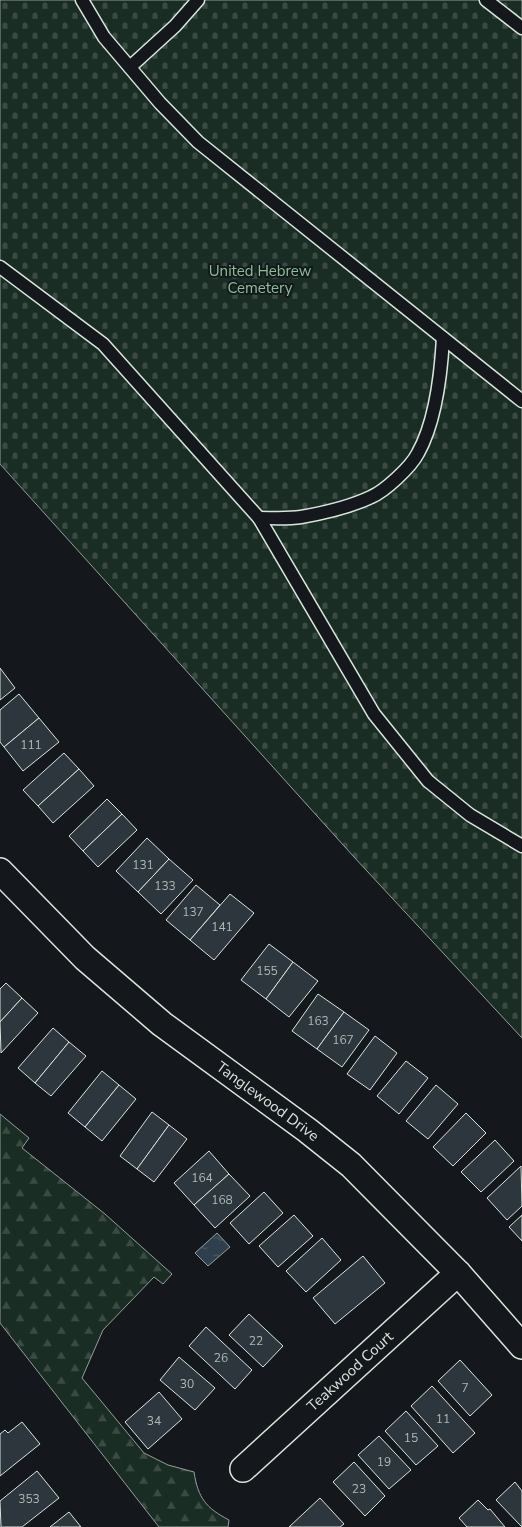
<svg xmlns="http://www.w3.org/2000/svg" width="522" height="1527" font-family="'Nunito Sans',sans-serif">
<defs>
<pattern id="forest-firs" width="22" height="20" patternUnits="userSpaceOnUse" patternTransform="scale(1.25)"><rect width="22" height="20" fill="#1a2d24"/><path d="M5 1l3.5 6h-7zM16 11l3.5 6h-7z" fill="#3b4b43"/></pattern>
<pattern id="cemetery-stones" width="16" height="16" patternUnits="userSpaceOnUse" patternTransform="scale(1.25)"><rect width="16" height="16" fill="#1a2d24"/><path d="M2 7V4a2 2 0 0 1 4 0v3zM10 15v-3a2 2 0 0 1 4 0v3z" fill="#3b4b43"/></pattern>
<pattern id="water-ripples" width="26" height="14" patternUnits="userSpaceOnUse" patternTransform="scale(1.25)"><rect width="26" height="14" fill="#2f3f4d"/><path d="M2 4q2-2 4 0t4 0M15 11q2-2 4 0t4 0" fill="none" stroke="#4c5b66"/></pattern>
</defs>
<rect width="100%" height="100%" fill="#14181c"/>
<!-- forest -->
<path fill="url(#forest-firs)" stroke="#939e99" d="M0,1114l29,24 -7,10 83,66 67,60 -9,10 -9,-7 -51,53 -21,48 62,75 24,12 26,7c4,26 12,36 35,48l-1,7h-69l-159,-204z"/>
<!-- cemetery -->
<path fill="url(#cemetery-stones)" stroke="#939e99" d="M0,0h522v1038l-168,-181 -354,-393z"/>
<!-- water -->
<path fill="url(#water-ripples)" stroke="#939e99" d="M217,1233l13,14 -22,19 -13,-13z"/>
<!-- building -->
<g fill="#2c363c" stroke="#d8e6dc">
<path d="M0,668l15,20 -15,12z"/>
<path d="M19,694l20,24 -35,29 -4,-5v-32z"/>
<path d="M39,718l20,24 -36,29 -19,-24z"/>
<path d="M64,753l15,16 -41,37 -15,-16z"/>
<path d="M79,769l15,17 -41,37 -15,-17z"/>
<path d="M107,799l15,15 -39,37 -14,-15z"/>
<path d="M122,814l15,16 -39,37 -15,-16z"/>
<path d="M147,838l22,21 -31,33 -22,-21z"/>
<path d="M169,859l24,21 -32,34 -23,-22z"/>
<path d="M196,885l24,20 -30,35 -24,-20z"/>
<path d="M230,894l24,19 -40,47 -24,-20z"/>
<path d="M269,944l24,18 -27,37 -25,-19z"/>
<path d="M293,962l25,19 -29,36 -23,-18z"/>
<path d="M6,983l16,15 -22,24v-33z"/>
<path d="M318,994l26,18 -27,37 -25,-18z"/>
<path d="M22,998l16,15 -37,40 -1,-31z"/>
<path d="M344,1012l25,18 -27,37 -25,-18z"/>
<path d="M53,1028l16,14 -34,41 -17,-15z"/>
<path d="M375,1036l22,17 -27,37 -23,-16z"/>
<path d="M69,1042l17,14 -35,40 -16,-13z"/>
<path d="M406,1061l22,17 -29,36 -22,-18z"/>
<path d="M102,1071l17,14 -34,42 -17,-14z"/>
<path d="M119,1085l17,14 -34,42 -17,-14z"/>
<path d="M436,1085l22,19 -30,35 -22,-18z"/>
<path d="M152,1112l17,13 -32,44 -17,-13z"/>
<path d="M466,1113l20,20 -33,33 -20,-19z"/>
<path d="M169,1125l18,14 -33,43 -17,-13z"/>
<path d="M495,1140l19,21 -33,31 -20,-20z"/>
<path d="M209,1151l20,23 -35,31 -20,-22z"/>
<path d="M521,1166l1,40 -15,14 -20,-22z"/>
<path d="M229,1174l21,22 -35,32 -21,-23z"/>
<path d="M264,1192l19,21 -34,31 -19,-21z"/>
<path d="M294,1215l19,21 -35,31 -19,-21z"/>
<path d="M522,1215v26l-13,-14z"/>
<path d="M322,1238l19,22 -35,32 -20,-21z"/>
<path d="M363,1256l22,27 -50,41 -22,-26z"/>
<path d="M249,1314l34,32 -20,21 -34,-32z"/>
<path d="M206,1327l46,43 -17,19 -46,-43z"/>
<path d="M179,1357l36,31 -20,22 -35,-30z"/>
<path d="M460,1360l32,35 -22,21 -32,-35z"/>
<path d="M432,1386l43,47 -22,20 -42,-47z"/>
<path d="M159,1392l23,27 -34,30 -23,-27z"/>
<path d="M406,1411l32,35 -22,19 -31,-34z"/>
<path d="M22,1422l18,22 -40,32v-42l5,-4 3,3z"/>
<path d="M379,1436l32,34 -22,19 -31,-34z"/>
<path d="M354,1462l31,34 -20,20 -32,-34z"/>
<path d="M37,1471l22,27 -37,29h-21l-1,-26z"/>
<path d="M515,1482l7,9v36l-26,-27z"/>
<path d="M320,1498l24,26 -4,3h-51z"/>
<path d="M478,1500l10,10 2,-1 15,18h-38l-8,-9z"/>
<path d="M69,1512l12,15h-31z"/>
</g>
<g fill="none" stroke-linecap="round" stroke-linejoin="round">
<!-- service casing -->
<g stroke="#d8e6dc" stroke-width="15">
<g id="service">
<path d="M82,0l22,37 56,66 38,39 324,259"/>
<path d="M486,0l36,28"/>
<path d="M130,67l45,-41 23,-26"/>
<path d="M0,267l103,77 156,174 115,196 54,67 42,34 52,31"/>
<path d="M259,518c14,0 29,1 42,-1 23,-4 49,-10 70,-20 14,-6 40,-30 47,-44 18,-32 23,-79 25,-115"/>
</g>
</g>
<!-- minor casing -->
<g stroke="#d8e6dc" stroke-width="28">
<g id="minor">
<path id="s1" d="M0,871l85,87 77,66 145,106 44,35 107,108 64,73"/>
<path id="s2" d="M243,1469l215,-196"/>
</g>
</g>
<!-- service -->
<use href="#service" stroke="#14181c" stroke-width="12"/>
<!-- minor -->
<use href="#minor" stroke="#14181c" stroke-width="25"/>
</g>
<g text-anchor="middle" stroke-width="4" stroke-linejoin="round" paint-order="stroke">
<!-- number labels -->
<g font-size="12" fill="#adbab4">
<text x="31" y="749">111</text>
<text x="143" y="869">131</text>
<text x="165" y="890">133</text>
<text x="193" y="916">137</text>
<text x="222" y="931">141</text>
<text x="267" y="975">155</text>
<text x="318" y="1025">163</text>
<text x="343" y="1044">167</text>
<text x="202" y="1182">164</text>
<text x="222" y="1204">168</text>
<text x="256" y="1345">22</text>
<text x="221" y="1362">26</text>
<text x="187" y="1388">30</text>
<text x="465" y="1392">7</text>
<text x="443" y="1423">11</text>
<text x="154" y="1425">34</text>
<text x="411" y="1442">15</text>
<text x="384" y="1466">19</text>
<text x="359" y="1493">23</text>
<text x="29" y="1503">353</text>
</g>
<!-- park labels -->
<g font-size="15" fill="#8ac095" stroke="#14181c">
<text x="260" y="276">United Hebrew<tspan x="260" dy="17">Cemetery</tspan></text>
</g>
<!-- street labels -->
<g font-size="15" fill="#d8e6dc" stroke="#14181c">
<text dy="5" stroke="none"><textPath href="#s1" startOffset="354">Tanglewood Drive</textPath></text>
<text dy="5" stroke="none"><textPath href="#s2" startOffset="145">Teakwood Court</textPath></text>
</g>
</g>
</svg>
